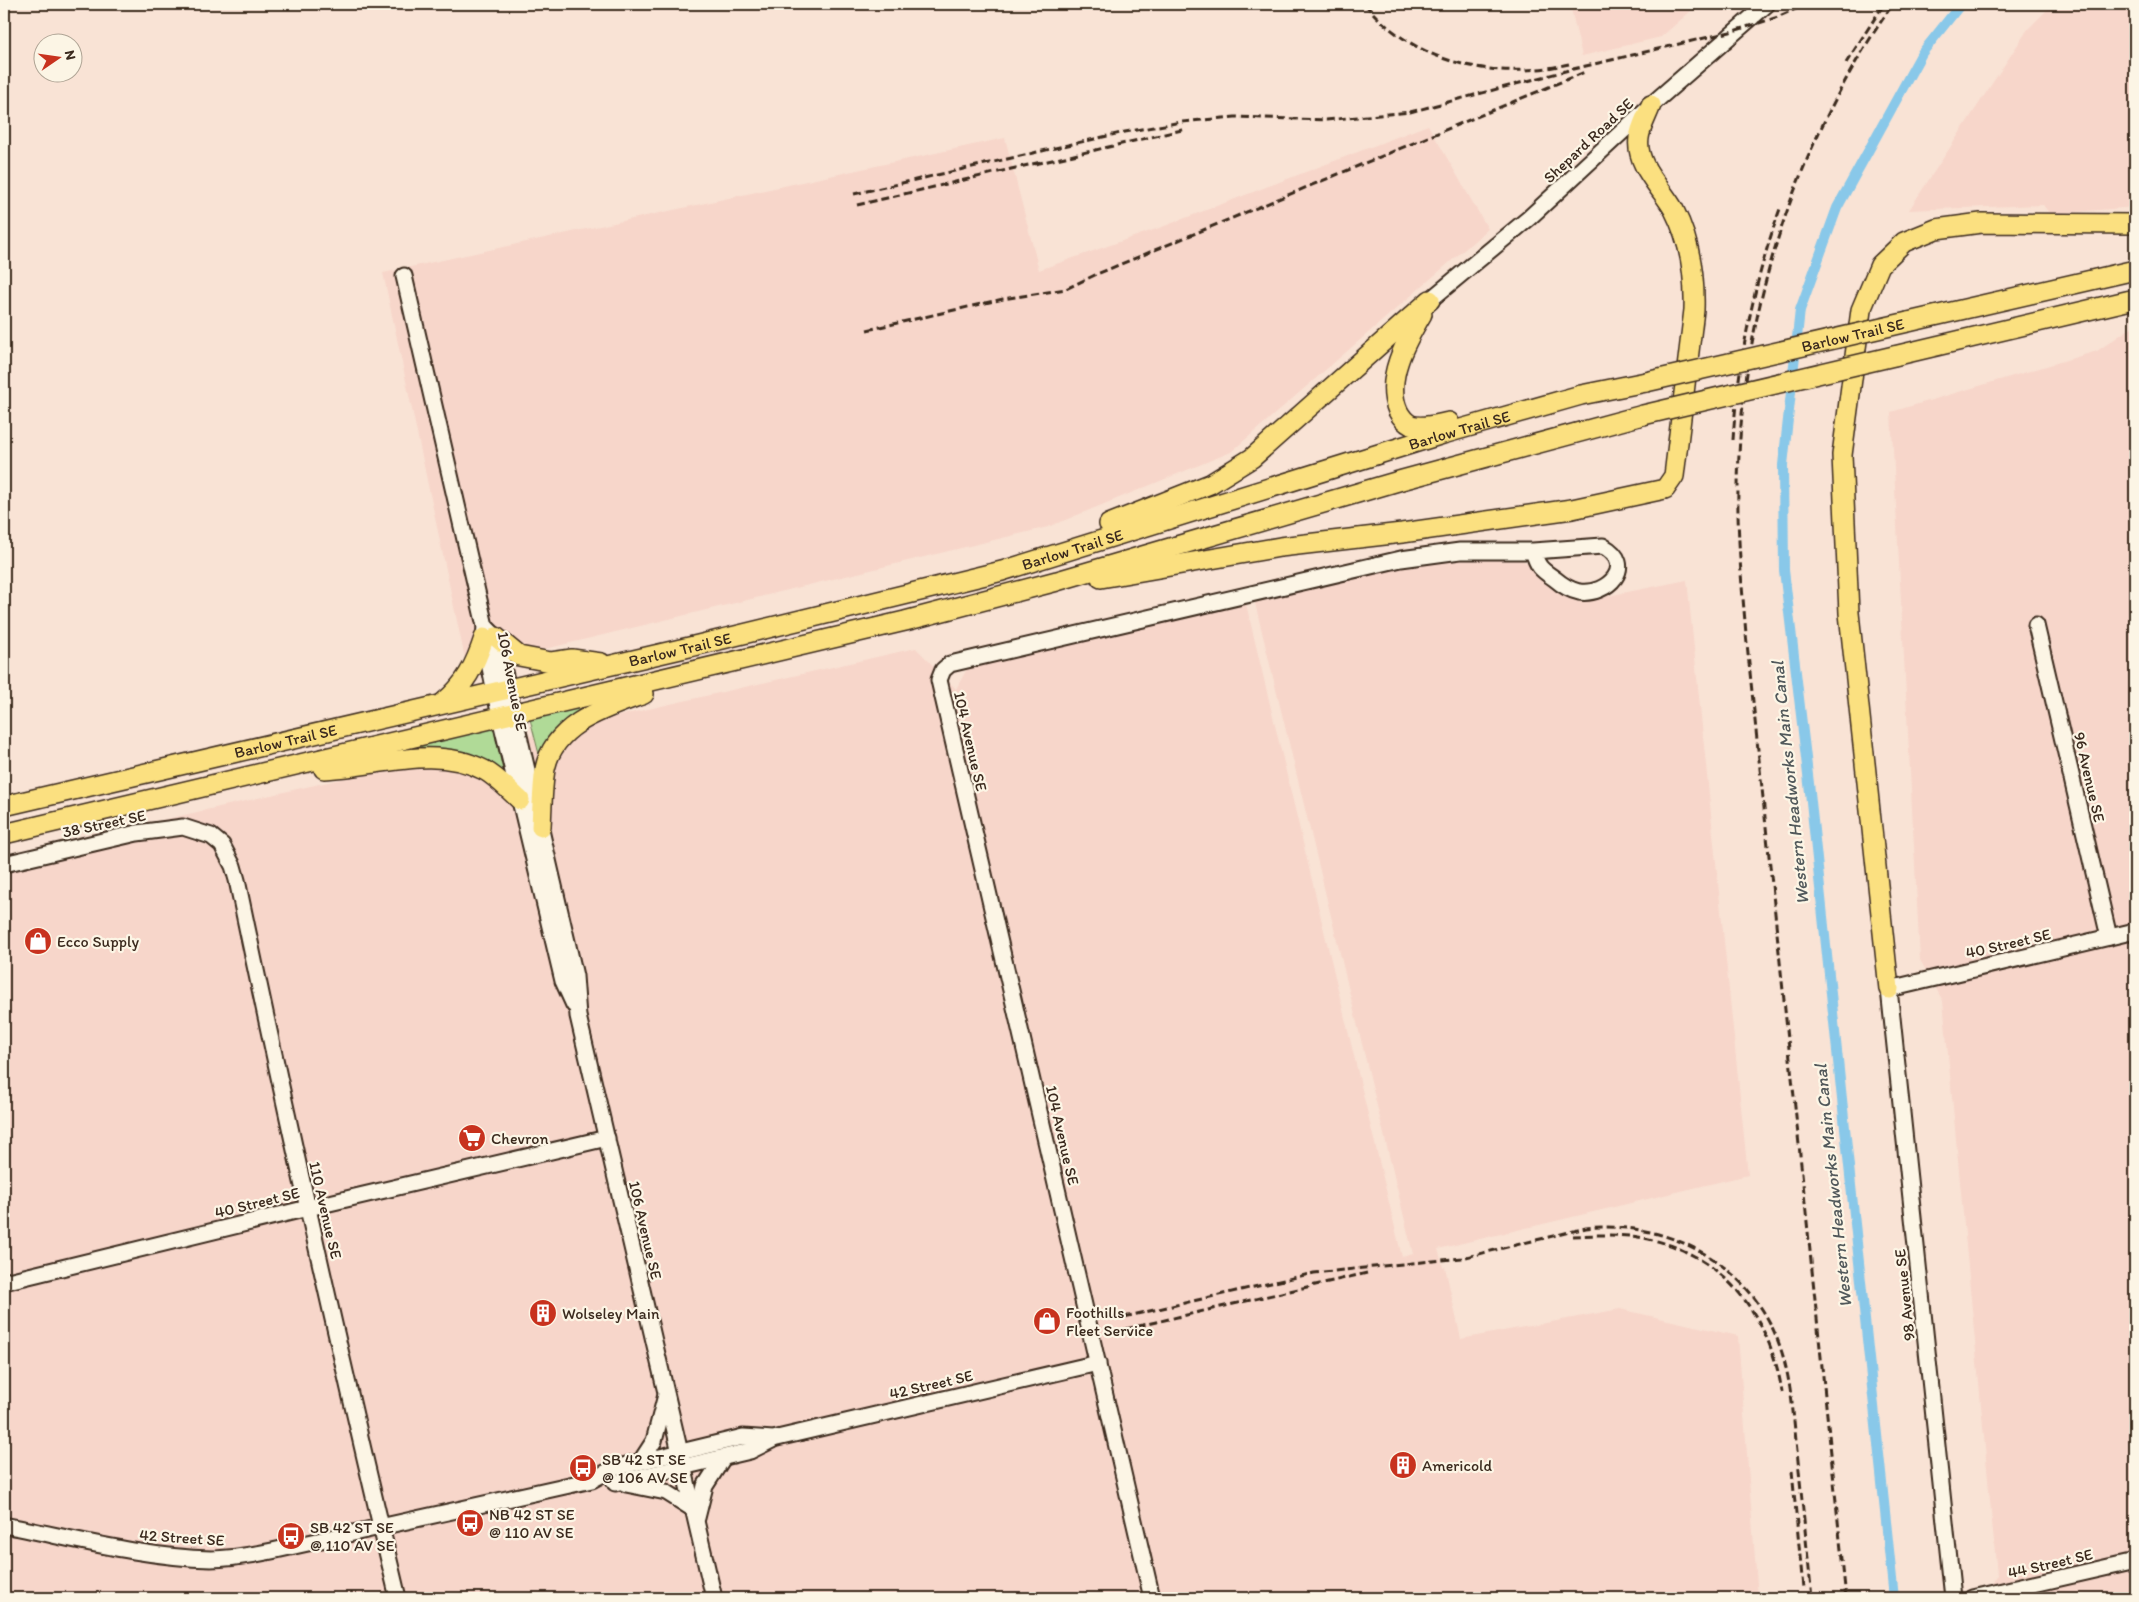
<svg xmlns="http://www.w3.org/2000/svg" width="2139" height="1602" font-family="Itim,sans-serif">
<rect width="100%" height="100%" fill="#f9e3d5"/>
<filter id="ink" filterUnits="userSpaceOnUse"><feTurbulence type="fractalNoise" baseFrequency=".02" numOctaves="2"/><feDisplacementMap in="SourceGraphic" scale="10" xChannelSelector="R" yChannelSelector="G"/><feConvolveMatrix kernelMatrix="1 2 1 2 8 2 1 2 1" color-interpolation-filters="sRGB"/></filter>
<g filter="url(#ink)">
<!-- built -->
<g fill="#f7d6ca">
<path d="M1570,4h129l-38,33 -79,19z"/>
<path d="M2053,4h82v203l-85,7 -7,-9 -134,5 119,-181z"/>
<path d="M1428,125l60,104 -257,223 -183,75 -581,141 -84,-395 622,-135 34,132 123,-43z"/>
<path d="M2135,325v1273h-151l13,-23 -54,-574 -23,-41 -29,-548 206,-61z"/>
<path d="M1520,558l58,44 109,-22 61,595 -310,74 5,18h2l16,72 159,-30 118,27 20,262h-1754v-742l912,-208 40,41 12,-22 278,-63 156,653 11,-3 -158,-651 148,-38 55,-6z"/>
</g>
<!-- green -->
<g fill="#b0da97" stroke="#76825a">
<path d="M594,700l1,4 -54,58 -11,-43z"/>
<path d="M488,726l6,5 10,44 -94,-24 -1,-5z"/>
</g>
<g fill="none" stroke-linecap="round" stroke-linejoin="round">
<!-- canal -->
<path stroke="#89c8e9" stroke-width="10" d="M1894,1598l-84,-806 -26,-222 -1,-105 17,-155 37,-102 85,-155 39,-49"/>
<!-- minor casing -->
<g stroke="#3b2a1e" stroke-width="19">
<g id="minor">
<path d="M404,276l81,350 -1,12 16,79 63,264 11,24"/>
<path d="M1430,300l99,-82 122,-113 116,-101"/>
<path d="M2036,625l73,312"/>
<path d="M485,626l11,11 79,339 3,40 136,582"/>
<path d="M4,864l133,-31 46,-6 28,9 11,9 11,21 4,14c50,240 104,479 161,718"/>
<path d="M4,1282l304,-74 299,-70"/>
<path d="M641,1461l13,-20 12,-46"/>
<path d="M615,1483l135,-32 22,-11"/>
<path d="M626,1484l40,8 27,17"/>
<path d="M697,1518l8,-32 18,-28"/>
<path d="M4,1525c68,13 137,32 207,34 20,0 41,-4 61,-8l320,-71 22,-12 67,-16 62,-15 30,2 325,-76"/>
<path d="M1152,1598l-213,-918 4,-10 7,-6 451,-105 59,-8h73l70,-5c35,19 4,50 -24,46 -9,-2 -17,-7 -24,-13 -14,-10 -17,-11 -22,-28"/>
<path d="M1953,1598l-64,-609 246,-58"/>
<path d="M1972,1598l163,-37"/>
</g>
</g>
<!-- major casing -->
<g stroke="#3b2a1e" stroke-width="22">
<g id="major">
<path d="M1422,314c-16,27 -38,65 -24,97 3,6 7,11 13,14 11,4 27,-1 38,-3"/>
<path d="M1908,322l227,-52"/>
<path d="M1894,356l241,-57"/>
<path d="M1109,524l101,-40 42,-26 178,-158"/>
<path d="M1101,578l179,-31 122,-14 170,-24 93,-20 9,-13 20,-166c1,-34 -4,-69 -20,-100 -12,-22 -39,-45 -35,-72 1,-10 8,-22 12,-33"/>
<path d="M496,637l23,19 32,6 21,-3 29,4"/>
<path d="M443,703c22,-18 32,-37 41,-65"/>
<path d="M324,769c53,-2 110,-25 160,1 13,7 25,20 36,30"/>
<path id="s1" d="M4,806l694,-161 304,-74 441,-137 138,-39 65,-13"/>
<path d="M541,827c1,-19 1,-39 4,-58 9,-46 61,-61 99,-75"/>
<path d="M4,834l901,-213 152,-40 345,-101 241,-65"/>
<path d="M1889,989l-40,-376 -7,-158 19,-145 19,-45 24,-23 32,-13 45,-6 154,1"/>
</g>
</g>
<!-- minor -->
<use href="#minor" stroke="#fcf5e5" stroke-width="15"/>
<!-- major -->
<use href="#major" stroke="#fbe080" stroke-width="19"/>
<!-- rail -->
<g stroke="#3b2a1e" stroke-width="3" stroke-dasharray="8 4" stroke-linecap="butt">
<path d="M1365,4c50,60 129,77 204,60"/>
<path d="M1846,63l38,-59"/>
<path d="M1035,164l151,-35"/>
<path d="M854,194l271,-62 56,-10 54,-5 91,3 84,-8 163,-43 157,-37 45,-14 32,-14"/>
<path d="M857,205l184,-43"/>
<path d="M867,330l136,-31 63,-10 31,-15 488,-202"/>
<path d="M1733,440c5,-79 21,-159 48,-234"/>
<path d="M1573,1236c21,-1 44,-2 65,1 82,13 132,76 144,155"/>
<path d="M1124,1317l190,-44 148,-15 124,-30c80,-8 159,33 190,108 15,36 17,77 21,115 5,49 10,98 15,147"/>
<path d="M1126,1329l241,-56"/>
<path d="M1792,1471l11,117"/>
<path d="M1846,1598l-100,-964c-4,-49 -9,-98 -8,-147 2,-172 57,-343 155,-483"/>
</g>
<!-- major-bridge casing -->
<g stroke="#3b2a1e" stroke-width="22" stroke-linecap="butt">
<g id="major-bridge">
<path id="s2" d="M1646,382l262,-60"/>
<path d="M1643,415l251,-59"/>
</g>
</g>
<!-- major-bridge -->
<use href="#major-bridge" stroke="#fbe080" stroke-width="19"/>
</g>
</g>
<!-- icons -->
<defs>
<g id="shop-disc" transform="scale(1.4375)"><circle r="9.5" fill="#c8321e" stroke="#fcf5e5"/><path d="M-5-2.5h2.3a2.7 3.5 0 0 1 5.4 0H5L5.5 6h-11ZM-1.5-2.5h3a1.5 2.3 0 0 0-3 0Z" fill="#fff"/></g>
<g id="supermarket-disc" transform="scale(1.4375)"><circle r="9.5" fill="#c8321e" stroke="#fcf5e5"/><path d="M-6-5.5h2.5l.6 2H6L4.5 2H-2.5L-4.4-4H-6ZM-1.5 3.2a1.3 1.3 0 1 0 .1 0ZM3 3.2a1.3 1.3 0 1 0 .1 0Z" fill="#fff"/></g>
<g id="building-disc" transform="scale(1.4375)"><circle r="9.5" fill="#c8321e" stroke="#fcf5e5"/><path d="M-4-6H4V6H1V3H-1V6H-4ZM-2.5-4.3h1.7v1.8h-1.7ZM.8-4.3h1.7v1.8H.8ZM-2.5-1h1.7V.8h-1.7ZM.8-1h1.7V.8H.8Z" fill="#fff"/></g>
<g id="bus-disc" transform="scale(1.4375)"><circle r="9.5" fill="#c8321e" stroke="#fcf5e5"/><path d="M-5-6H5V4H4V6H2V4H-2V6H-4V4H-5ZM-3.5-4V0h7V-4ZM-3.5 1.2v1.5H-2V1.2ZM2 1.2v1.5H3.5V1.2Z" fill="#fff"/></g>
</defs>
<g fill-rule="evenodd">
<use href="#shop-disc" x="38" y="941"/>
<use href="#supermarket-disc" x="472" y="1138"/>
<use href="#building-disc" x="543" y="1313"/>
<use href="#shop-disc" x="1047" y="1321"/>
<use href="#building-disc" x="1403" y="1465"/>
<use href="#bus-disc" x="583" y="1468"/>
<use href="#bus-disc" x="470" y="1523"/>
<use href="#bus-disc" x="291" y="1536"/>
</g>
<g text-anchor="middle" stroke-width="4.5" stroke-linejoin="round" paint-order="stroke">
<!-- street labels -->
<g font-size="16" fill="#3b2a1e" stroke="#fcf5e5">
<text transform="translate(1588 140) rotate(-43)" y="6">Shepard Road SE</text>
<text dy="6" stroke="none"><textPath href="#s2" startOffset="212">Barlow Trail SE</textPath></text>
<text dy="6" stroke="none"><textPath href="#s1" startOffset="1504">Barlow Trail SE</textPath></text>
<text dy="6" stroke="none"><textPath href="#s1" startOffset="1099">Barlow Trail SE</textPath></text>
<text dy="6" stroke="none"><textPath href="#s1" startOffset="694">Barlow Trail SE</textPath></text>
<text transform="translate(513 681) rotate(79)" y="6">106 Avenue SE</text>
<text dy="6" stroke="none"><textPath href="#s1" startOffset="289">Barlow Trail SE</textPath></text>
<text transform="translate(971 741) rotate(77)" y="6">104 Avenue SE</text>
<text transform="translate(2090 777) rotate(77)" y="6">96 Avenue SE</text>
<text transform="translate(104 823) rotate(-12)" y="6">38 Street SE</text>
<text transform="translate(2008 943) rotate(-13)" y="6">40 Street SE</text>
<text transform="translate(1063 1135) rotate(77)" y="6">104 Avenue SE</text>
<text transform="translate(257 1202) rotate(-14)" y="6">40 Street SE</text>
<text transform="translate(326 1210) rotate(77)" y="6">110 Avenue SE</text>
<text transform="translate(646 1230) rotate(77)" y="6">106 Avenue SE</text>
<text transform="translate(1904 1295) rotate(-96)" y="6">98 Avenue SE</text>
<text transform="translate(931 1384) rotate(-13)" y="6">42 Street SE</text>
<text transform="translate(182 1537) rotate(4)" y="6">42 Street SE</text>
<text transform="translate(2050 1563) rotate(-13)" y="6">44 Street SE</text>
</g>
<!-- poi labels -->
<g font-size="16" fill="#3b2a1e" stroke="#fcf5e5" text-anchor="start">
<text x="57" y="947">Ecco Supply</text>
<text x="491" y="1144">Chevron</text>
<text x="1066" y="1318">Foothills<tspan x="1066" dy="18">Fleet Service</tspan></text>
<text x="562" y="1319">Wolseley Main</text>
<text x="602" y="1465">SB 42 ST SE<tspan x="602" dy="18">@ 106 AV SE</tspan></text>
<text x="1422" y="1471">Americold</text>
<text x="489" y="1520">NB 42 ST SE<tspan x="489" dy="18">@ 110 AV SE</tspan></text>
<text x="310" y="1533">SB 42 ST SE<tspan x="310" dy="18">@ 110 AV SE</tspan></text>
</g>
<!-- water labels -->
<g font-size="18" font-style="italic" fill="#52595b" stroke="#fcf5e5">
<text transform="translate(1790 783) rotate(-96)" y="6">Western Headworks Main Canal</text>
<text transform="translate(1833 1186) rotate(-96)" y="6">Western Headworks Main Canal</text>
</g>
</g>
<!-- margin -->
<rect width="2139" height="1602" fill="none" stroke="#fcf5e5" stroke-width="20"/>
<rect x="10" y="10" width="2119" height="1582" fill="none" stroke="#3b2a1e" stroke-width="2" filter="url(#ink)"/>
<!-- north arrow -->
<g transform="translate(58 58) rotate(77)"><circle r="24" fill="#fcf5e5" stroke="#afa495"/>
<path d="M0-4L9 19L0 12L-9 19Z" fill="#c8321e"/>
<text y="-8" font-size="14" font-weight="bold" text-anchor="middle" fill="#3b2a1e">N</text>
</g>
</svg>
